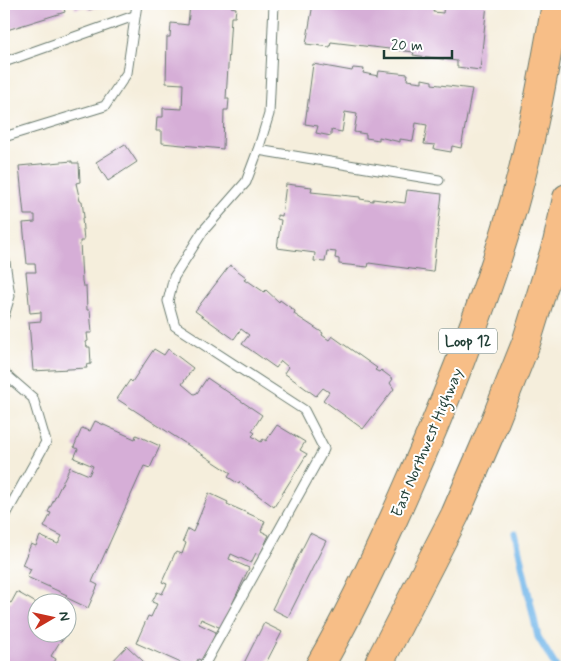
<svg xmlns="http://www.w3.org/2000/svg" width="571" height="671" font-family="Mynerve,sans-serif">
<rect width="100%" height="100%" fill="#fff"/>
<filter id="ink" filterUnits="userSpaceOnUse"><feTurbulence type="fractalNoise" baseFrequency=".02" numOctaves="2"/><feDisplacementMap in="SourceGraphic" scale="10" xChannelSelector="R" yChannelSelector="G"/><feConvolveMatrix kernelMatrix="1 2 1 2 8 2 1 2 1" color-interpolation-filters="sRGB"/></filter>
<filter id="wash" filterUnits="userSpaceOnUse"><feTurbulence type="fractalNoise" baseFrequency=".0096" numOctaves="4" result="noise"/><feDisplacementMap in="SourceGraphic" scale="20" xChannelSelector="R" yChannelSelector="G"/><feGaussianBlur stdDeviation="1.12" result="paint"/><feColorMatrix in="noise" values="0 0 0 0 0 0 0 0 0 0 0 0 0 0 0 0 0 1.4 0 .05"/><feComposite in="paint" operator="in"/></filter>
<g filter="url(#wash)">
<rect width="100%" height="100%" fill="#f5eedc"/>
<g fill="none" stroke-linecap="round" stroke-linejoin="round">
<!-- stream -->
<path stroke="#74b8ea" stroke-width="7" d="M515,533l23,104 18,30"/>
</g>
<g id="blocks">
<!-- building -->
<g fill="#d6aed7">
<path d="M4,4h55v2l4,-1 2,7 -58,18 -3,-10z"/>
<path d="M74,4h27l1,2 -14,4 -1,-4 -12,3z"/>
<path d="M190,4h42l-1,3 5,1 -1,9h-4l-5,82h3l-1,11h-4l-1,39 -61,-6v-12h-6l1,-14h6v-9l19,1 1,-25 -17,-1 1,-46h3l1,-14 17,2z"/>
<path d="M313,4h122l-2,8 10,1 1,-9h43l-7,66 -23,-3v-6l-44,-6 1,-3 -83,-10 -1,5 -24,-3z"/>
<path d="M313,64l39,7 1,-3 11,1 -1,4 15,3 1,-5 29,3 -1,6 15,2v-3l10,2v3l40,5 -11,59 -9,-2 -1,6 -17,-3 1,-4 -11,-1 3,-19 -11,-2 -3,18 -13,-2v3l-21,-5v3l-13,-2v-4l-12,-2 3,-18 -12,-2 -3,20 -11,-2v6l-15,-3 2,-7 -13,-2z"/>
<path d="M125,144l12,18 -29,19 -12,-19z"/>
<path d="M72,161v2h7l1,19 -4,1 4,18h2l2,16 -2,1 2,23h-4l2,40 1,5h3l1,24h3l2,23h-5l1,8 -2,1 1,5h3l1,17 -5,1 1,3 -54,3 -4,-49 12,-1v-9l-11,1 -4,-41h10l-1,-8h-8l-4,-41 12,-1v-7h-11l-5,-49z"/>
<path d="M286,184l26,3 -1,5 49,5v2l13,2v-2l32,4 2,-13 35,4 -9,78 -64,-9 -1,4 -29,-3v-5l-4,-1 1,-6 -9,-1 -2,11 -11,-1 1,-8 -38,-5 4,-28 -4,-1v-4l5,1z"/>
<path d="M230,265l16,12 -2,3 3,2 1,-1 16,11 2,-2 13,12 1,-2 15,11 -1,3 29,19 -1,2 7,5 3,-4 45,32 -2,2 4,2 2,-2 12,9 -3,4 4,6 -31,40 -40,-29 6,-8 -6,-4 -7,8 -32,-23 4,-6 -7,-6 -5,7 -34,-24 7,-9 -8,-6 -7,10 -39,-28z"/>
<path d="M154,349l10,6 4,-6 25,19 -11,16 12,10 3,-1 10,-15 55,37 -10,16 3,2 -3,3 9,6 2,-3 3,2 11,-16 28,17 -5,8 7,4 -33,53 -34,-25 -1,2 -11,-7 3,-4 -114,-74 13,-19 2,2z"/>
<path d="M95,421l40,18 1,-4 24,11 -10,22 -6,-2 -52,116 6,3 -10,23 -23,-11 2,-2 -40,-18 4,-8 -9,-4 9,-21 5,2 4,-10 18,8 4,-8 -18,-9 7,-14 -3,-1 22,-45 19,8 4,-9 -19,-8 4,-9 -4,-2 8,-19 8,3z"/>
<path d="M209,493l19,9 -1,2 38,17 -4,10 8,4 -9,20 -4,-2 -5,10 -20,-9 -2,5 20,9 -28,60 -20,-9 -2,5 17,8 -12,29 -6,-2 -4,8h-4l-54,-24 12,-27 3,1 6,-13 -5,-2 5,-10 5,2 5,-10 -5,-2 13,-29 2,-1 5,2 4,-11 -3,-2 5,-12 5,3z"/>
<path d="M310,533l16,8 -38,76 -16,-8z"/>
<path d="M17,592l21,12v30h29l-5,7 -1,-1 -10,16 5,3 -4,8h-48v-25l1,1 3,-5 -4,-2v-37l7,4z"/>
<path d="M264,623l18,9 -18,35h-22z"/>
<path d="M127,646l17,16 -2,3 2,2h-32l-3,-2z"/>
</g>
</g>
</g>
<g filter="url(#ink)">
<use href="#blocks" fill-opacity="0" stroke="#6a7b6f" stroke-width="1"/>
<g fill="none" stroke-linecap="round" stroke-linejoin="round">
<!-- lane casing -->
<g stroke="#6a7b6f" stroke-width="11">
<g id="lane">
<path d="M4,62l130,-46"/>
<path d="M4,137l101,-31 22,-33 10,-69"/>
<path d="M258,150l181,30"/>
<path d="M4,255l6,41 -6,20"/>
<path d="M4,373l29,25 13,44 -42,76"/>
<path d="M203,667l121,-218 -20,-39 -129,-84 -7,-25 6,-24 29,-46 43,-49 12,-32 11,-36 5,-110"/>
</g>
</g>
<!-- primary casing -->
<g stroke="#6a7b6f" stroke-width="30">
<g id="primary">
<path d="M319,667c33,-57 61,-117 87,-176 41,-92 79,-188 107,-284 19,-66 31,-135 43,-203"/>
<path d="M377,667l78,-152 34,-79 37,-93 31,-100 10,-45"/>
</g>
</g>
<!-- lane -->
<use href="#lane" stroke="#fff" stroke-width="9"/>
<!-- primary -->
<use href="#primary" stroke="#f7be87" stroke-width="28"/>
</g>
</g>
<g text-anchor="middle" stroke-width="4" stroke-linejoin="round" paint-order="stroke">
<!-- shield labels -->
<rect fill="#fff" stroke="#627771" stroke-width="1" x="439" y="328.5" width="58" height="25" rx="4"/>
<g font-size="15" font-weight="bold" fill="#1f3d34">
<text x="468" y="346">Loop 12</text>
</g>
<!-- street labels -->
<g font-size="16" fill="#1f3d34" stroke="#fff">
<text transform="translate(426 442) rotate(-67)" y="6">East Northwest Highway</text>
</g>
</g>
<!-- margin -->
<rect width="571" height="671" fill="none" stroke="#fff" stroke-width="20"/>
<!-- north arrow -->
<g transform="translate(52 618) rotate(81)"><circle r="24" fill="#ffffff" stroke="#a5b1ae"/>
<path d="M0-4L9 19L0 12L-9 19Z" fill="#c8321e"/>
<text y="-8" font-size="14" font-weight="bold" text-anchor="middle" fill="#1f3d34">N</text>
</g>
<!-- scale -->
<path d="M384 50v8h68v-8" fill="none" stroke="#1f3d34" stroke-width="2.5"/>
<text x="391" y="50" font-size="15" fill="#1f3d34" stroke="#ffffff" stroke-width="4" paint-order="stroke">20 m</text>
</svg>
